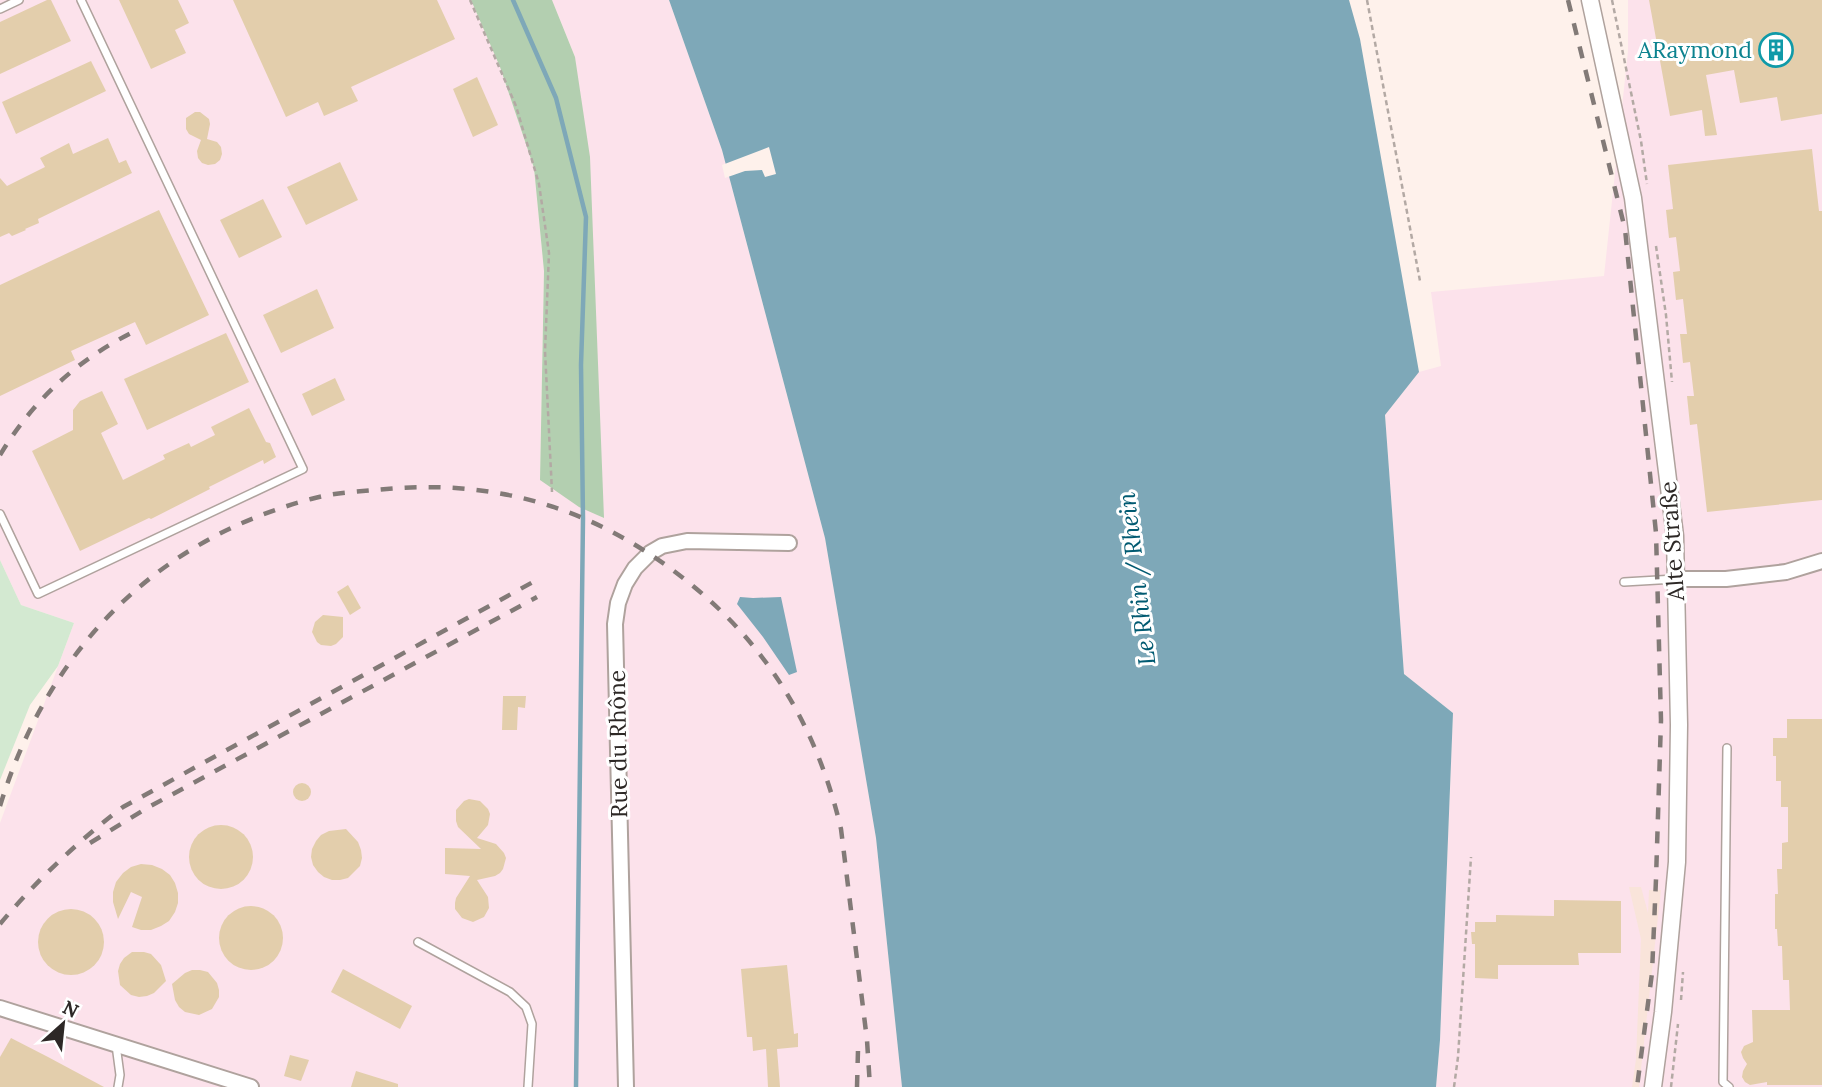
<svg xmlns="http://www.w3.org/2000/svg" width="1822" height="1087" font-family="Lora,serif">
<rect width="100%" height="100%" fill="#fef1eb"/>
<!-- industrial -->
<g fill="#fce2eb">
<path d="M0,0h471l29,67 34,101 10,103 -4,208 63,39 -28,-461 -23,-57h117l53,150 103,388 51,300 26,249h-902v-264l74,-200 -53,-18 -21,-45z"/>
<path d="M1628,0h194v1087h-386l4,-47 13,-327 -49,-39 -19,-259 34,-43 22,-6 -10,-74 173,-16 24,-225z"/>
</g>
<!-- built -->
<path fill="#f9e4da" d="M1629,887h12l7,26 1,-23h12l-22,197h-7l4,-28 5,-120z"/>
<!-- green -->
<path fill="#d3e9d1" d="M0,560l21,45 53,18 -16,43 -28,39 -30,75z"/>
<!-- forest -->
<path fill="#b3cfb0" d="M471,0h81l23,57 15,100 14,361 -25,-11 -39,-27 4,-209 -10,-103 -34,-101z"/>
<!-- water -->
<g fill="#7ea8b8">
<path d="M669,0h680l11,39 59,333 -34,43 19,259 49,39 -13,327 -4,47h-534l-26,-249 -51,-300 -103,-388z"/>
<path d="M740,597l13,1 28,-1 16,75 -8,3 -26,-38 -26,-33z"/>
</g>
<!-- pier -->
<path fill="#fef1eb" d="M769,147l7,27 -11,3 -3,-7 -17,1 -20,7 -3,-13z"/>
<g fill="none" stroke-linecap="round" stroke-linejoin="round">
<!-- stream -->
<path stroke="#7ea8b8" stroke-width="4.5" d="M513,0l43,98 30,119 -5,148 2,153 -7,569"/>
</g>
<!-- building -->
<g fill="#e3ceac">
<path d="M47,0h4l20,41 -71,33v-52z"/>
<path d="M119,0h59l11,23 -14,7 11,23 -35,16z"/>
<path d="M233,0h204l18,39 -104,48 7,14 -34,15 -6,-14 -32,15z"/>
<path d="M1649,0h173v114l-41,7 -4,-24 -37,6 -6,-33 -28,5 11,60 -12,1 -3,-26 -32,6z"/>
<path d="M91,61l15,30 -90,43 -14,-32z"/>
<path d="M477,77l21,48 -25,12 -20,-48z"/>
<path d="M195,112h5l9,7 1,5 -3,15 10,3 4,5 1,7 -2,6 -5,4 -7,1 -6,-2 -4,-5 -1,-7 4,-11 -12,-6 -3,-5v-11z"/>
<path d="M108,138l11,25 7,-3 6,13 -94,46 1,4 -14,6 1,1 -14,6 -3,-3 -9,4v-59l7,8 38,-19 -5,-9 29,-15 4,11z"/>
<path d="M1812,149l7,62h3v289l-115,12 -10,-88 -7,1 -3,-29h7l-4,-34 -7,1 -3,-29h7l-4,-35 -7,1 -3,-28 7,-1 -4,-34 -7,1 -3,-28 7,-1 -5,-44z"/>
<path d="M340,162l18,38 -52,25 -19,-38z"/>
<path d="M263,199l19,38 -43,21 -19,-38z"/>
<path d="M159,210l50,105 -63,30 -11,-23 -64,29 4,9 -75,36v-111z"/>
<path d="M317,289l17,39 -53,25 -18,-38z"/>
<path d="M226,333l23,49 -102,48 -23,-51z"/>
<path d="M335,378l10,22 -33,16 -10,-22z"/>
<path d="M102,391l16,33 -17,9 22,47 42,-21 -2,-4 26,-12 2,4 24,-12 -4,-8 38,-19 17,34 4,1 6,14 -12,7 -1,-4 -54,27 1,2 -59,30 -2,-1 -69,33 -48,-100 41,-21v-20l7,-9z"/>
<path d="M348,585l13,23 -11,7 -13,-23z"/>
<path d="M323,615l20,2v20l-7,7 -5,2 -10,-1 -4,-3 -5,-10 3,-10z"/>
<path d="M503,696h23l-1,12 -7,-1 -1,23h-15z"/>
<path d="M1787,719h35v366h-55v-3l-17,3 -5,-3 -3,-5 1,-6 4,-7 -4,-6 -2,-6 3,-6 9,-4 -1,-32h38l-1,-30h-6l-1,-34h-4l-1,-17h-2v-35h3l-1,-25h5v-26l6,-1v-35h-7v-26h-5v-25h-3v-18h14z"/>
<circle cx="302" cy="792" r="9"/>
<path d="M469,799l11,2 8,8 2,5 -2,11 -11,13 19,6 8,9 2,5 -3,11 -3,4 -5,3 -18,4 11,17 1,11 -5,9 -11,5 -11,-4 -7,-9v-6l1,-5 14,-22 -25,-2v-26l36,1 -23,-22 -2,-6v-11l8,-9z"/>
<circle cx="221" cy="857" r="32"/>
<path d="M346,829l12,13 3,8 1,8 -2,8 -12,12 -8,2h-8l-8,-3 -6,-5 -5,-7 -2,-8 1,-8 4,-8 5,-6 8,-4z"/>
<path d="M141,864l11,1 10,4 8,6 5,8 3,10v10l-3,9 -6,9 -8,5 -10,4h-10l-9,-3 10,-30 -11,-5 -13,27 -5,-17v-10l3,-10 7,-9 8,-6z"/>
<path d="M1554,900l67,1v52h-43l1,12h-81v14l-23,-1v-34h-3l-1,-12h4v-10h21v-7l58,1z"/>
<circle cx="251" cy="938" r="32"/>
<circle cx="71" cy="942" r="33"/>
<path d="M132,952h12l7,2 10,11 5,16 -12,12 -7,3 -8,1 -8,-2 -11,-10 -2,-14 2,-7 4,-6z"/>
<path d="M787,965l7,69 4,-1v14l-21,2 3,38h-12l-2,-38 -13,2 -1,-14h-5l-6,-68z"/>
<path d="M343,969l69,37 -12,23 -69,-37z"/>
<path d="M192,970h8l8,2 9,11 2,7v7l-7,12 -13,6 -14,-3 -6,-5 -4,-7 -3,-16 13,-11z"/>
<path d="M11,1038l37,19 56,30h-104v-30z"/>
<path d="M290,1055l19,5 -8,21 -17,-5z"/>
<path d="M356,1071l42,13v3h-47z"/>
</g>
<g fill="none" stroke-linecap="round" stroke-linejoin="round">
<!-- service casing -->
<g stroke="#afa29d" stroke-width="10">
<g id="service">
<path d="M0,9l19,-9"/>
<path d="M0,514l38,80 265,-125 -222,-469"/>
<path d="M1624,582l51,-3"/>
<path d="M1727,748l-4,334 6,5"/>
<path d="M418,942l92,50 16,15 6,17 -4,63"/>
<path d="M116,1045l4,30 -2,12"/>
</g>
</g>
<!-- minor casing -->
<g stroke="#afa29d" stroke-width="18">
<g id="minor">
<path d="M1676,579h50l60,-7 36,-11"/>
<path d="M0,1008l251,79"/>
<path d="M626,1087l-11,-463 3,-21 7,-19 10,-16 15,-15 12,-7 25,-5 102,2"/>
</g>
</g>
<!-- tertiary casing -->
<g stroke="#afa29d" stroke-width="19">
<path id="tertiary" d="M1590,0l43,198 42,338 4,189 -2,137 -14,150 -10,75"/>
</g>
<!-- path -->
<g stroke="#b3a9a4" stroke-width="2.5" stroke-dasharray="5 3.5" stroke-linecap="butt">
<path d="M470,0l46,106 23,78 10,69 -4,98 7,141"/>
<path d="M1367,0l53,281"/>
<path d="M1612,0l29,141 6,43"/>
<path d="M1656,246l10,69 6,67"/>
<path d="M1681,1000l2,-28"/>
<path d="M1454,1087l4,-30 13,-200"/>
<path d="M1671,1087l7,-63"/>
</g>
<!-- service -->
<use href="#service" stroke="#fff" stroke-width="7"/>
<!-- minor -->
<use href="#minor" stroke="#fff" stroke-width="14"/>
<!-- tertiary -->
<use href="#tertiary" stroke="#fff" stroke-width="16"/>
<!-- rail -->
<g stroke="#827a77" stroke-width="4.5" stroke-dasharray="12 12" stroke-linecap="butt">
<path d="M1568,0l57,229 31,304 5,187 -5,159 -4,94 -15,114"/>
<path d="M0,455c34,-56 77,-95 135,-124"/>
<path d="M0,806c47,-154 153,-265 311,-307 21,-6 43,-7 64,-9 121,-13 223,18 318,96 78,64 125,145 148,243l26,211 3,47"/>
<path d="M90,843l57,-35 390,-211"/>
<path d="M0,924c36,-43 78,-83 123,-117l410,-225"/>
<path d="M857,1087l1,-37"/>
</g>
</g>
<!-- icons -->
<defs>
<g id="building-ring" transform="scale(1.75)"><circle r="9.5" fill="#fff" stroke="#0f9aa8" stroke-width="1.5"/><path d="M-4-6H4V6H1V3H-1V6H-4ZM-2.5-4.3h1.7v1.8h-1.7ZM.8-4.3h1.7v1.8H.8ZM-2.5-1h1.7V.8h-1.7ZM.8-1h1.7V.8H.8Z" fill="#0f9aa8"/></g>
</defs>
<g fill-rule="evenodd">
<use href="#building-ring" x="1776" y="50"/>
</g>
<g text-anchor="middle" stroke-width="6" stroke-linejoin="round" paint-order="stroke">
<!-- culture labels -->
<g font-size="23" fill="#0d838f" stroke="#fff" text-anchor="end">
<text x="1752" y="58">ARaymond</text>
</g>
<!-- street labels -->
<g font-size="23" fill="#2d2826" stroke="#fff">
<text transform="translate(1672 541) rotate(-94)" y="8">Alte Straße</text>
<text transform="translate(618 744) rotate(-91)" y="8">Rue du Rhône</text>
</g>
<!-- water labels -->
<g font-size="24" font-style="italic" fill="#005a71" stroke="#fff">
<text transform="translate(1137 579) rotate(-97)" y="8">Le Rhin / Rhein</text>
</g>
</g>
<!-- north arrow -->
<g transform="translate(63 1024) rotate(27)" stroke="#ffffff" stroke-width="5" paint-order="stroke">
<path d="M0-5L12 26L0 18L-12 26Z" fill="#2d2826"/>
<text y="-10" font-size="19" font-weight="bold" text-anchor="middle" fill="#2d2826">N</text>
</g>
</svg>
